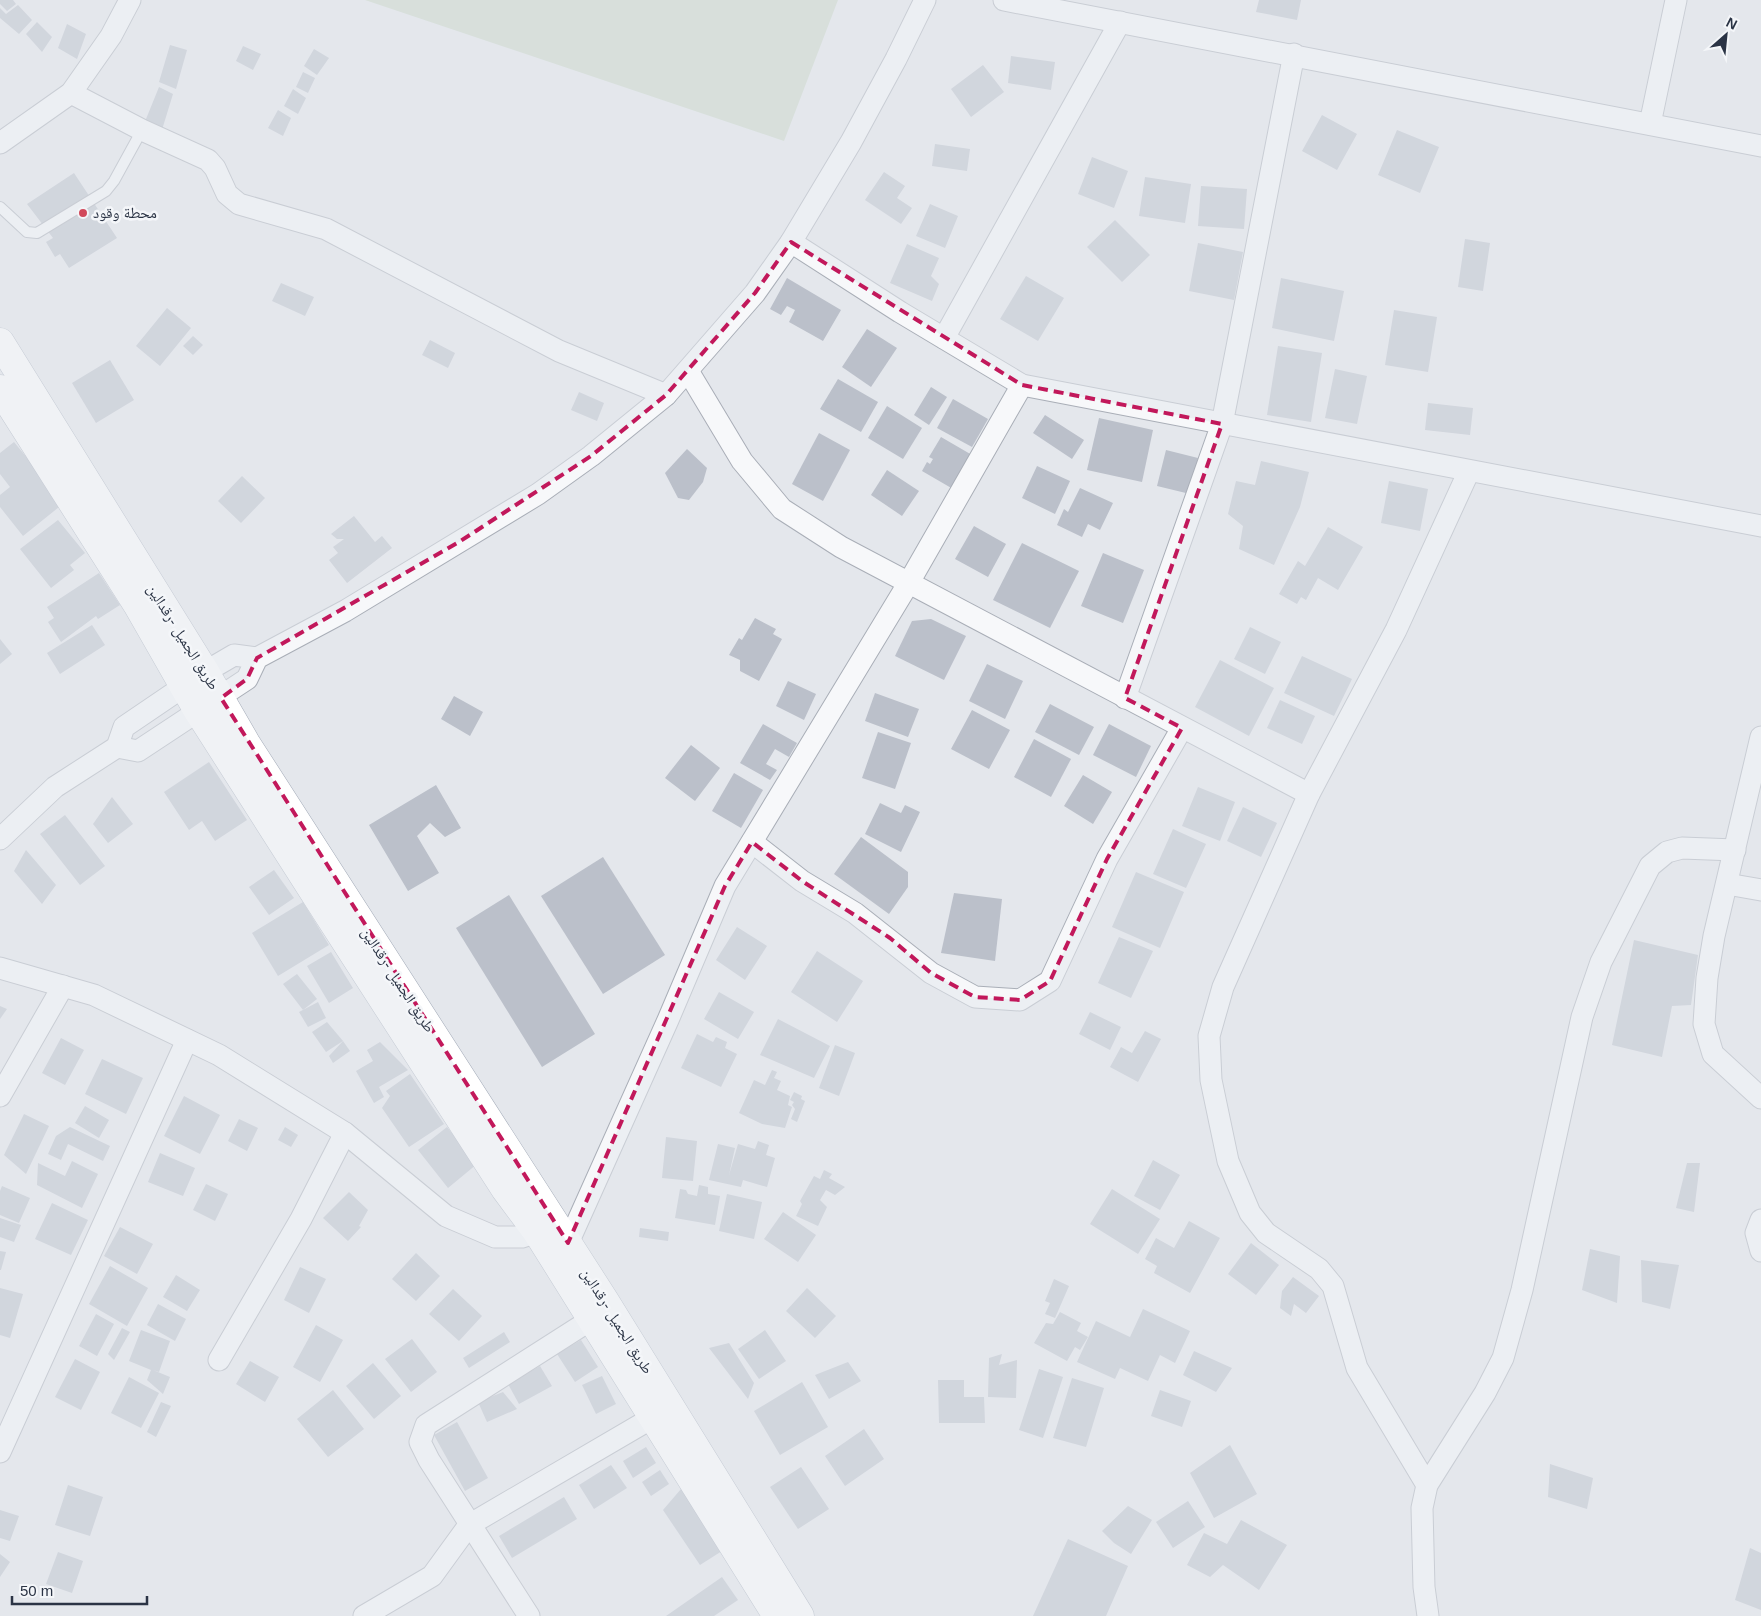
<svg xmlns="http://www.w3.org/2000/svg" width="1761" height="1616" font-family="Arial,'Noto Naskh Arabic',sans-serif">
<rect width="100%" height="100%" fill="#e4e7ec"/>
<!-- green -->
<path fill="#c9d6c5" d="M365,0h473l-54,141z"/>
<!-- building -->
<g fill="#bbc0ca">
<path d="M0,0h13l3,4 -9,7 -7,-7z"/>
<path d="M1259,0h42l-4,20 -41,-8z"/>
<path d="M18,5l14,15 -13,14 -19,-16v-10l6,6z"/>
<path d="M37,22l15,15 -10,15 -16,-18z"/>
<path d="M67,24l19,10 -9,25 -19,-11z"/>
<path d="M170,45l17,5 -11,39 -17,-7z"/>
<path d="M243,46l18,8 -8,16 -17,-9z"/>
<path d="M314,49l15,9 -12,17 -13,-9z"/>
<path d="M1011,56l44,6 -4,28 -43,-7z"/>
<path d="M983,65l21,27 -33,25 -20,-28z"/>
<path d="M303,72l12,6 -7,15 -12,-6z"/>
<path d="M159,87l14,7 -12,39 -17,-9z"/>
<path d="M293,89l13,9 -8,16 -14,-8z"/>
<path d="M278,110l13,8 -8,18 -15,-8z"/>
<path d="M1322,115l35,19 -20,36 -35,-19z"/>
<path d="M1397,130l42,17 -19,46 -42,-18z"/>
<path d="M935,144l35,5 -3,22 -35,-5z"/>
<path d="M1092,157l36,14 -14,37 -36,-14z"/>
<path d="M884,172l21,14 -8,12 15,10 -11,16 -36,-24z"/>
<path d="M74,173l43,65 -48,30 -9,-14 -5,3 -9,-15 7,-4 -26,-34z"/>
<path d="M1145,177l46,7 -6,39 -46,-7z"/>
<path d="M1201,186l46,3 -3,40 -46,-3z"/>
<path d="M930,204l28,12 -13,32 -29,-12z"/>
<path d="M1115,220l35,35 -28,27 -35,-35z"/>
<path d="M1465,239l25,4 -7,48 -25,-4z"/>
<path d="M1198,243l45,9 -9,48 -45,-9z"/>
<path d="M907,244l32,14 -8,18 8,8 -7,17 -42,-18z"/>
<path d="M1026,276l38,22 -26,43 -38,-22z"/>
<path d="M787,278l54,32 -18,31 -34,-19 6,-12 -8,-4 -6,9 -11,-6z"/>
<path d="M1281,278l63,13 -10,50 -62,-13z"/>
<path d="M281,283l33,14 -9,19 -33,-15z"/>
<path d="M167,308l24,20 -31,38 -24,-20z"/>
<path d="M1394,310l43,7 -9,55 -43,-7z"/>
<path d="M867,329l30,19 -26,39 -29,-20z"/>
<path d="M193,336l10,9 -10,10 -10,-9z"/>
<path d="M430,340l25,13 -7,15 -26,-13z"/>
<path d="M1278,346l44,7 -11,69 -44,-7z"/>
<path d="M110,360l24,40 -38,23 -24,-40z"/>
<path d="M1335,369l32,7 -10,48 -32,-6z"/>
<path d="M838,379l40,23 -17,30 -41,-23z"/>
<path d="M931,387l16,10 -18,28 -15,-10z"/>
<path d="M579,392l25,11 -7,18 -26,-11z"/>
<path d="M953,399l35,20 -16,28 -35,-19z"/>
<path d="M1428,403l45,5 -3,27 -45,-5z"/>
<path d="M887,406l35,22 -19,31 -35,-21z"/>
<path d="M1045,415l39,25 -12,19 -39,-26z"/>
<path d="M1099,418l54,12 -11,52 -55,-12z"/>
<path d="M819,433l31,17 -27,51 -31,-17z"/>
<path d="M941,437l31,18 -19,34 -31,-18 5,-9 3,2 3,-5 -4,-2z"/>
<path d="M14,442l50,61 -41,33 -23,-29v-12l10,-8 -10,-13v-21z"/>
<path d="M687,449l20,19 -4,14 -14,18 -11,-2 -13,-25z"/>
<path d="M1166,450l32,8 -8,36 -33,-8z"/>
<path d="M1261,461l48,11 -9,35 -26,58 -35,-16 4,-23 -15,-12 8,-33 19,4z"/>
<path d="M1037,466l33,15 -15,33 -33,-16z"/>
<path d="M887,470l32,21 -17,25 -31,-21z"/>
<path d="M242,476l23,22 -24,25 -23,-22z"/>
<path d="M1389,481l39,8 -8,42 -39,-8z"/>
<path d="M1080,488l33,15 -13,27 -12,-6 -6,13 -25,-12 7,-16 4,3z"/>
<path d="M354,516l21,26 7,-6 10,12 -45,35 -18,-23 9,-7 -5,-6 11,-8h-7l-6,-5z"/>
<path d="M58,520l27,33 -15,12 4,5 -23,18 -31,-39z"/>
<path d="M974,526l32,18 -18,33 -33,-18z"/>
<path d="M1328,527l35,20 -25,43 -20,-12 -12,22 -5,-3 -4,7 -18,-10 19,-33 7,5z"/>
<path d="M1022,543l57,28 -29,57 -57,-28z"/>
<path d="M1103,553l41,17 -21,53 -42,-17z"/>
<path d="M99,573l21,32 -22,14 -2,-3 -35,26 -13,-20 6,-4 -7,-11z"/>
<path d="M755,618l21,11 -3,5 9,5 -23,42 -19,-10v-11l-11,-5 10,-17 3,2z"/>
<path d="M931,619l35,17 -22,44 -49,-24 17,-35z"/>
<path d="M92,625l13,20 -45,29 -13,-21z"/>
<path d="M1250,627l31,15 -16,32 -31,-15z"/>
<path d="M0,639l12,15 -12,10z"/>
<path d="M1302,656l50,23 -18,37 -50,-23z"/>
<path d="M1220,660l54,28 -25,48 -54,-29z"/>
<path d="M987,664l36,17 -18,38 -36,-18z"/>
<path d="M788,681l28,13 -12,26 -28,-14z"/>
<path d="M875,693l44,16 -11,28 -43,-16z"/>
<path d="M454,696l29,16 -13,24 -29,-17z"/>
<path d="M1280,700l35,16 -13,28 -35,-16z"/>
<path d="M1050,704l44,23 -15,28 -44,-23z"/>
<path d="M972,710l38,20 -21,39 -38,-20z"/>
<path d="M763,724l34,19 -8,14 -14,-8 -9,15 11,6 -7,10 -30,-17z"/>
<path d="M1109,724l42,22 -15,31 -43,-22z"/>
<path d="M878,732l33,11 -16,46 -33,-11z"/>
<path d="M1034,739l37,20 -20,38 -37,-20z"/>
<path d="M691,745l29,23 -25,33 -30,-23z"/>
<path d="M209,762l38,58 -32,21 -13,-20 -13,9 -25,-38z"/>
<path d="M734,773l29,17 -22,38 -29,-17z"/>
<path d="M1083,775l29,17 -19,32 -29,-18z"/>
<path d="M436,785l25,43 -16,9 -15,-14 -13,13 22,37 -31,18 -39,-66z"/>
<path d="M1198,787l37,15 -15,39 -38,-15z"/>
<path d="M112,797l21,27 -25,19 -15,-19z"/>
<path d="M880,803l21,10 4,-8 15,7 -19,40 -36,-18z"/>
<path d="M1243,807l34,16 -16,34 -34,-16z"/>
<path d="M65,815l40,51 -25,19 -40,-51z"/>
<path d="M1173,829l33,15 -20,44 -33,-14z"/>
<path d="M861,837l47,35v15l-19,27 -55,-40z"/>
<path d="M26,850l30,35 -14,19 -28,-33z"/>
<path d="M603,857l62,98 -62,39 -62,-98z"/>
<path d="M274,870l20,28 -25,17 -20,-28z"/>
<path d="M1136,872l48,20 -24,56 -48,-21z"/>
<path d="M954,893l48,6 -7,62 -54,-8z"/>
<path d="M509,895l86,139 -53,33 -86,-139z"/>
<path d="M303,902l26,43 -51,31 -26,-43z"/>
<path d="M737,927l30,19 -22,34 -29,-20z"/>
<path d="M1119,937l34,14 -22,47 -33,-15z"/>
<path d="M1634,940l64,15 -7,50 -19,1 -10,51 -50,-12z"/>
<path d="M817,951l46,30 -26,41 -46,-30z"/>
<path d="M331,952l22,36 -24,15 -22,-37z"/>
<path d="M297,974l20,25 -14,11 -20,-26z"/>
<path d="M719,992l35,20 -16,27 -34,-20z"/>
<path d="M318,1002l8,16 -18,9 -9,-15z"/>
<path d="M0,1006l7,3 -7,10z"/>
<path d="M1090,1012l31,15 -11,23 -31,-16z"/>
<path d="M778,1019l52,27 -16,32 -54,-23z"/>
<path d="M327,1022l16,19 -17,11 -14,-20z"/>
<path d="M1145,1031l16,8 -23,43 -28,-15 11,-20 11,6z"/>
<path d="M697,1034l16,8 3,-5 11,5 -2,6 12,6 -16,33 -40,-19z"/>
<path d="M61,1038l23,12 -19,35 -23,-12z"/>
<path d="M343,1041l7,10 -17,12 -4,-7z"/>
<path d="M380,1042l28,28 -29,17 5,10 -10,6 -18,-32 17,-10 -6,-11z"/>
<path d="M835,1045l20,8 -16,43 -20,-8z"/>
<path d="M102,1059l41,19 -17,36 -41,-20z"/>
<path d="M772,1070l5,2 -3,6 7,3 -4,9 13,6 -2,9 4,2 -7,21 -23,-4 -23,-11 15,-33 11,5z"/>
<path d="M410,1074l34,50 -35,23 -27,-39 8,-12 -4,-5z"/>
<path d="M794,1092l8,4 -1,3 4,2 -8,21 -6,-3 4,-10 -3,-4 2,-3 -4,-2z"/>
<path d="M184,1096l36,19 -20,39 -36,-18z"/>
<path d="M85,1106l24,14 -10,18 -24,-15z"/>
<path d="M24,1114l25,12 -23,48 -22,-19z"/>
<path d="M239,1119l19,9 -11,23 -19,-10z"/>
<path d="M70,1127l40,19 -7,15 -35,-17 -7,16 -13,-6 8,-18z"/>
<path d="M285,1127l13,8 -7,12 -13,-7z"/>
<path d="M447,1127l30,37 -29,24 -30,-38z"/>
<path d="M666,1137l31,4 -4,40 -31,-3z"/>
<path d="M758,1141l11,4 -3,10 9,3 -8,29 -24,-7 -2,7 -32,-7 9,-36 17,4 -6,27 9,-31 17,5z"/>
<path d="M160,1153l35,15 -12,28 -35,-14z"/>
<path d="M1153,1160l27,15 -20,35 -26,-14z"/>
<path d="M72,1161l26,13 -16,34 -45,-23 1,-22 27,13z"/>
<path d="M1687,1163h13l-6,49 -18,-4z"/>
<path d="M824,1170l8,4 -3,4 16,9 -10,8 -9,-5 -6,10 7,7 -9,19 -22,-10 6,-12 -2,-3 14,-25 6,3z"/>
<path d="M206,1184l22,10 -13,27 -22,-11z"/>
<path d="M699,1185l9,2v7l12,2 -5,29 -40,-7 5,-29 6,1 2,4 9,2z"/>
<path d="M2,1186l28,12 -11,25 -19,-8v-24z"/>
<path d="M1112,1189l48,30 -22,35 -48,-30z"/>
<path d="M349,1192l19,18 -9,16 2,1 -13,14 -25,-23z"/>
<path d="M727,1194l35,8 -8,37 -35,-8z"/>
<path d="M52,1203l36,17 -17,35 -36,-16z"/>
<path d="M783,1212l33,23 -18,27 -34,-23z"/>
<path d="M0,1218l21,7 -7,17 -14,-5z"/>
<path d="M1189,1221l31,17 -30,55 -36,-20 3,-7 -12,-7 11,-21 18,10z"/>
<path d="M120,1227l33,17 -16,30 -33,-18z"/>
<path d="M640,1228l29,4 -1,9 -29,-4z"/>
<path d="M1251,1243l28,22 -23,30 -28,-21z"/>
<path d="M1590,1249l30,7 -3,47 -35,-13z"/>
<path d="M0,1251l6,1 -5,18h-1z"/>
<path d="M416,1253l24,23 -24,25 -24,-22z"/>
<path d="M1641,1260l38,5 -9,44 -28,-7z"/>
<path d="M110,1266l38,22 -21,38 -38,-22z"/>
<path d="M300,1267l26,12 -17,34 -25,-13z"/>
<path d="M176,1275l24,15 -13,21 -24,-14z"/>
<path d="M1293,1277l26,19 -13,17 -12,-9 -3,12 -11,-8 2,-17z"/>
<path d="M1054,1279l15,7 -14,32 -10,-4 5,-11 -5,-2z"/>
<path d="M0,1288l23,6 -13,44 -10,-3z"/>
<path d="M807,1288l29,28 -21,22 -29,-27z"/>
<path d="M453,1289l29,27 -23,25 -30,-27z"/>
<path d="M158,1304l28,15 -11,22 -28,-16z"/>
<path d="M1143,1309l47,22 -15,32 -15,-8 -12,26 -28,-13 -5,11 -38,-17 19,-41 34,16z"/>
<path d="M1060,1312l21,11 -4,8 11,6 -8,13 -5,-3 -8,14 -33,-18 12,-20 7,1z"/>
<path d="M96,1314l18,10 -17,32 -18,-10z"/>
<path d="M316,1325l27,15 -23,42 -27,-15z"/>
<path d="M122,1328l8,4 -16,28 -6,-6z"/>
<path d="M141,1330l29,11 -11,31 -6,-2 17,7 -7,17 -16,-14 4,-10 -22,-9z"/>
<path d="M765,1330l21,31 -27,18 -21,-30z"/>
<path d="M504,1332l6,10 -41,26 -6,-10z"/>
<path d="M412,1339l25,33 -26,20 -26,-33z"/>
<path d="M581,1340l17,27 -23,15 -18,-28z"/>
<path d="M729,1343l25,40 -6,16 -39,-51z"/>
<path d="M1194,1351l38,17 -16,24 -33,-17z"/>
<path d="M1002,1354l-3,11 18,-5 -1,38 -28,-1 1,-39z"/>
<path d="M75,1359l25,13 -19,38 -26,-13z"/>
<path d="M250,1361l29,16 -14,25 -29,-18z"/>
<path d="M848,1362l13,19 -32,18 -14,-24z"/>
<path d="M373,1363l28,33 -27,23 -28,-33z"/>
<path d="M540,1366l12,20 -33,18 -11,-20z"/>
<path d="M1039,1369l24,8 -20,61 -24,-8z"/>
<path d="M602,1376l14,28 -20,10 -14,-29z"/>
<path d="M129,1377l30,16 -18,35 -30,-15z"/>
<path d="M1072,1378l32,10 -18,59 -33,-9z"/>
<path d="M938,1380h26v17h20l1,26h-46z"/>
<path d="M802,1382l26,45 -48,28 -26,-44z"/>
<path d="M333,1390l31,39 -36,28 -31,-38z"/>
<path d="M1160,1390l31,11 -9,26 -31,-11z"/>
<path d="M503,1392l14,17 -30,13 -9,-20z"/>
<path d="M161,1402l10,4 -15,31 -9,-5z"/>
<path d="M457,1422l31,56 -23,13 -31,-56z"/>
<path d="M864,1429l20,30 -39,27 -20,-30z"/>
<path d="M1230,1445l27,49 -43,24 -24,-45z"/>
<path d="M646,1447l10,16 -23,15 -10,-17z"/>
<path d="M1550,1464l43,14 -6,31 -39,-12z"/>
<path d="M611,1465l16,23 -33,21 -15,-24z"/>
<path d="M801,1467l28,42 -31,20 -28,-42z"/>
<path d="M660,1470l9,14 -18,12 -9,-14z"/>
<path d="M68,1485l35,12 -13,39 -35,-11z"/>
<path d="M681,1489l41,62 -22,14 -37,-55z"/>
<path d="M564,1497l13,22 -65,39 -13,-22z"/>
<path d="M1188,1501l17,26 -32,21 -17,-26z"/>
<path d="M1128,1506l24,14 -21,34 -17,-11 -12,-12z"/>
<path d="M0,1510l19,6 -9,25 -10,-3z"/>
<path d="M1241,1520l46,25 -28,45 -36,-25 -13,12 -23,-12 17,-32 23,11z"/>
<path d="M1068,1539l60,27 -22,50h-73z"/>
<path d="M1750,1548l11,5v57l-26,-10z"/>
<path d="M58,1552l25,9 -11,32 -26,-9z"/>
<path d="M0,1554l10,8 -10,15z"/>
<path d="M722,1577l16,23 -24,16h-48z"/>
</g>
<g fill="none" stroke-linecap="round" stroke-linejoin="round">
<!-- lane casing -->
<g stroke="#a9aeb7" stroke-width="12">
<path id="lane" d="M0,207l27,25 10,1 69,-42 8,-10 28,-51"/>
</g>
<!-- street casing -->
<g stroke="#a9aeb7" stroke-width="23">
<g id="street">
<path d="M1004,0l757,146"/>
<path d="M71,93l71,37 66,30 7,8 12,26 12,10 87,25 233,122 107,44"/>
<path d="M1650,124l26,-124"/>
<path d="M0,143l71,-50 40,-57 19,-36"/>
<path d="M791,242l109,70 122,73 739,141"/>
<path d="M944,338l176,-316"/>
<path d="M688,371l54,90 40,48 59,38 468,247"/>
<path d="M1125,698l97,-274 72,-370"/>
<path d="M1761,737l-47,199 -7,42 -3,46 9,30 48,44"/>
<path d="M117,747l21,4 109,-72 10,-21 88,-47 193,-117 53,-38 75,-61 89,-102 36,-51 60,-100 45,-83 29,-59"/>
<path d="M0,839l55,-52 62,-40 7,-20 81,-55 29,-17 23,3"/>
<path d="M752,842l50,39 53,32 76,60 44,24 45,3 30,-19 57,-122 75,-131"/>
<path d="M1727,884l34,6"/>
<path d="M0,968l94,27 125,60 126,78 101,83 49,21h27l15,-5"/>
<path d="M0,1096l63,-110"/>
<path d="M1761,1220l-5,13 5,18"/>
<path d="M568,1243l100,-223 57,-134 183,-302 114,-199"/>
<path d="M219,1360l82,-141 44,-86"/>
<path d="M0,1452l187,-412"/>
<path d="M1427,1485l-70,-117 -24,-82 -14,-17 -53,-36 -16,-20 -22,-52 -17,-81 -2,-44 14,-49 86,-193 87,-164 73,-159"/>
<path d="M364,1616l68,-40 37,-51 183,-107"/>
<path d="M529,1616l-100,-156 -9,-18 6,-17 166,-106"/>
<path d="M1428,1616l-4,-29 -2,-79 5,-23 58,-92 18,-35 19,-68 60,-273 19,-55 49,-96 17,-14 15,-4 53,2"/>
</g>
</g>
<!-- primary casing -->
<g stroke="#a3abb8" stroke-width="29">
<g id="primary">
<path d="M0,342l205,330 41,71 359,558 195,315"/>
<path d="M0,389l138,217 60,105 129,202 178,276 32,43 240,384"/>
</g>
</g>
<!-- lane -->
<use href="#lane" stroke="#f7f8fa" stroke-width="10"/>
<!-- street -->
<use href="#street" stroke="#f7f8fa" stroke-width="21"/>
<!-- primary -->
<use href="#primary" stroke="#fff" stroke-width="28"/>
</g>
<!-- marked area -->
<path d="M0 0H1761V1616H0ZM791,242l231,143 200,39 -97,274 57,30 -75,131 -57,122 -30,19 -45,-3 -44,-24 -41,-35 -88,-57 -50,-39 -27,44 -157,357 -347,-545 26,-19 10,-21 202,-116 132,-86 75,-61 89,-102z" fill="#e4e7ec" fill-opacity=".55" fill-rule="evenodd"/>
<path fill="none" stroke="#c2185b" stroke-width="4" stroke-dasharray="10 6" stroke-linejoin="round" d="M791,242l231,143 200,39 -97,274 57,30 -75,131 -57,122 -30,19 -45,-3 -44,-24 -41,-35 -88,-57 -50,-39 -27,44 -157,357 -347,-545 26,-19 10,-21 202,-116 132,-86 75,-61 89,-102z"/>
<!-- markers -->
<circle fill="#d1495b" stroke="#f4f6f9" stroke-width="2" cx="83" cy="213" r="5"/>
<g text-anchor="middle" stroke-width="5" stroke-linejoin="round" paint-order="stroke">
<!-- poi labels -->
<g font-size="15" fill="#2b3445" stroke="#f4f6f9" text-anchor="start">
<text x="93" y="218">محطة وقود</text>
</g>
<!-- street labels -->
<g font-size="15" fill="#2b3445" stroke="#f4f6f9">
<text transform="translate(183 637) rotate(58)" y="5">طريق الجميل -رقدالين</text>
<text transform="translate(398 980) rotate(57)" y="5">طريق الجميل -رقدالين</text>
<text transform="translate(617 1321) rotate(58)" y="5">طريق الجميل -رقدالين</text>
</g>
</g>
<!-- north arrow -->
<g transform="translate(1726 35) rotate(27)" stroke="#f4f6f9" stroke-width="4" paint-order="stroke">
<path d="M0-4L9 19L0 12L-9 19Z" fill="#2b3445"/>
<text y="-8" font-size="14" font-weight="bold" text-anchor="middle" fill="#2b3445">N</text>
</g>
<!-- scale -->
<path d="M12 1596v8h135v-8" fill="none" stroke="#2b3445" stroke-width="2.5"/>
<text x="20" y="1596" font-size="15" fill="#2b3445" stroke="#f4f6f9" stroke-width="4" paint-order="stroke">50 m</text>
</svg>
